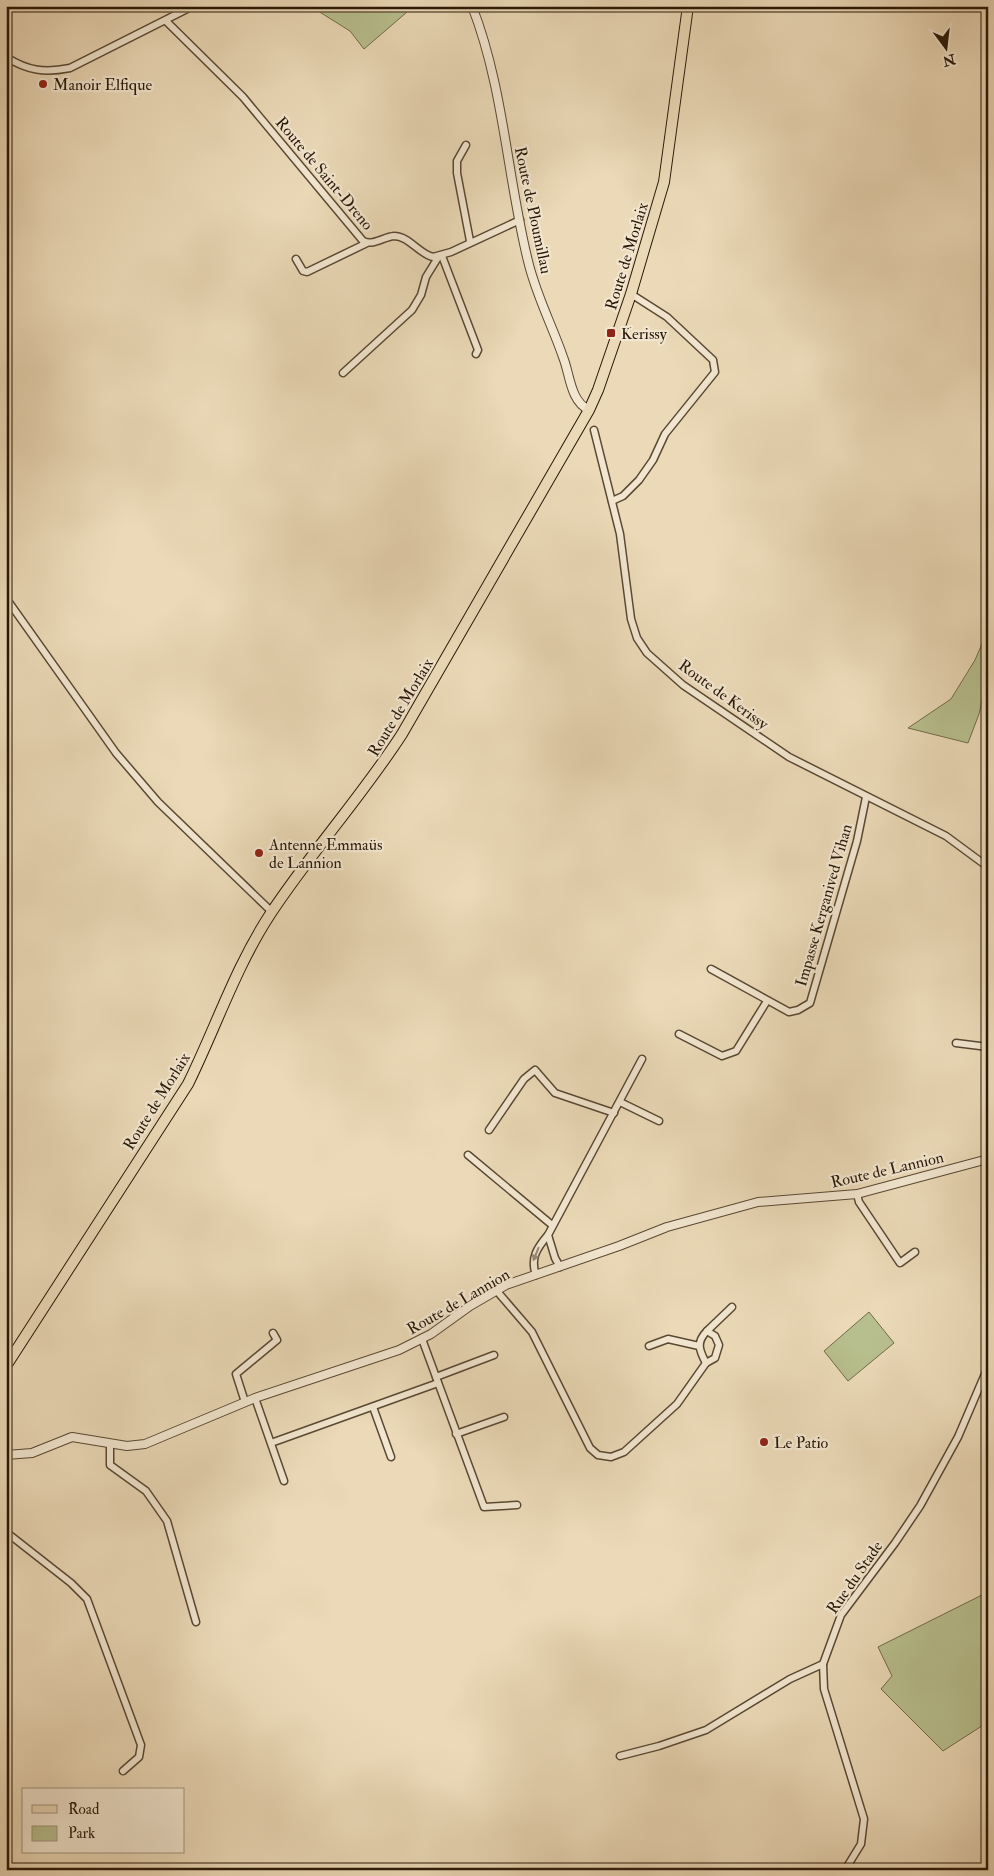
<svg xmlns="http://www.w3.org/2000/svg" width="994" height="1876" font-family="'IM FELL Double Pica',serif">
<rect width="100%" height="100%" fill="#ebd9b7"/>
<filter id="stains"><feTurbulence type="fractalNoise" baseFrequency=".004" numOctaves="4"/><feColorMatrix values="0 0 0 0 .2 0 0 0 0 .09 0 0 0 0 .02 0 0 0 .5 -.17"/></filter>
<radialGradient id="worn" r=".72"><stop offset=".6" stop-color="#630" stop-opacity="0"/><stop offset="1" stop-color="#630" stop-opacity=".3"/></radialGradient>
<!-- green -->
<g fill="#b8bf8e" stroke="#706c4a">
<path d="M310,6h104l-50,43 -14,-18z"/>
<path d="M988,630v45l-9,39 -11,29 -60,-15 43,-29 24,-39z"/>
<path d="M869,1312l25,31 -46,38 -24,-30z"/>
<path d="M988,1592v130l-45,29 -62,-62 11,-13 -14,-29z"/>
</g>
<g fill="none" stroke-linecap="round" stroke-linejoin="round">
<!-- minor casing -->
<g stroke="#594833" stroke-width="9">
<g id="minor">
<path d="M166,21l77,76 120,144c11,5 20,-4 31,-5 15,0 25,18 39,21l18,-5 69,-32"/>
<path d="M6,57c22,14 39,16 64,11l123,-62"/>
<path d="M466,145l-9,16v12l13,68"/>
<path d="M442,256l36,94 -2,4"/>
<path d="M296,259l7,12 4,1 60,-29"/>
<path d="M343,373l69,-63 9,-15 5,-18 13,-21"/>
<path d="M594,430l26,104 11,85 6,19 10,15 36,32 106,72 157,79 42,31"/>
<path d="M612,501l11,-5 16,-16 14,-20 12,-26 50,-62 -2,-12 -46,-43 -36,-23"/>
<path d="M6,598l110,155 42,49 114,110"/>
<path d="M711,969l78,43 9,-2 12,-7 47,-162 9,-44"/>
<path d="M679,1034l43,22 14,-5 31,-50"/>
<path d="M956,1043l32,4"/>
<path d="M620,1102l39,19"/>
<path d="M489,1130l35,-51 11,-9 20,23 59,20"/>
<path d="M468,1155l84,70"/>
<path d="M857,1194l2,8 41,61 15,-11"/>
<path d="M548,1235l7,23 5,9"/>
<path d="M536,1275c-6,-17 1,-27 12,-40l94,-176"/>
<path d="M496,1290l36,42 58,116 8,7 13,2 13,-5 53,-48 29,-41"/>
<path d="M707,1331l8,5 4,9 -4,13 -9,5c-7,-13 -10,-21 1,-32z"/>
<path d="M707,1331l25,-24"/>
<path d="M422,1339l62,168 33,-2"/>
<path d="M649,1346l19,-7 31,7"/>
<path d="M436,1377l58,-22"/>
<path d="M255,1398l29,83"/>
<path d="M245,1402l-9,-28 41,-34 -4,-7"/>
<path d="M373,1407l18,50"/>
<path d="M456,1434l48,-17"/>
<path d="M271,1443l167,-60"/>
<path d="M110,1444v21l36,26 21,30 29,101"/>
<path d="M6,1532l65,51 16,16 54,146 -2,12 -16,14"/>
<path d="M620,1756l39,-10 47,-16 84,-51 33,-15"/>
<path d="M845,1870l16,-26 3,-25 -40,-130 -1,-25 18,-49 54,-72 25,-37 38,-69 30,-70"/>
</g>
</g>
<!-- tertiary casing -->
<g stroke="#594833" stroke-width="10">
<g id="tertiary">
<path d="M472,6c32,82 35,171 56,255 8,34 24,64 35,96 7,17 7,44 26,53"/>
<path d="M6,1455l26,-2 40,-16 55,9 18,-2 110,-46 144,-48 32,-16 39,-28 36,-21 113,-39 48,-19 91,-25 99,-8 131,-35"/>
</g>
</g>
<!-- primary casing -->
<g stroke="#281807" stroke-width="12">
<path id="primary" d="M6,1366l182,-282c28,-57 48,-118 83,-171 41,-62 91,-117 131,-179l187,-324 9,-20 33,-96 33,-112 24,-176"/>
</g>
<!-- minor -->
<use href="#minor" stroke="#f2e6d0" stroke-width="6"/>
<!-- tertiary -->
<use href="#tertiary" stroke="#f2e6d0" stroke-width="8"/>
<!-- primary -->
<use href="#primary" stroke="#ebd9b7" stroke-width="10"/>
</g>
<!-- one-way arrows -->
<defs><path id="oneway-solid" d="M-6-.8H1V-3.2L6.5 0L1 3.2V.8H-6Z" transform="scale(1.25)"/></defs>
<use fill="#978976" href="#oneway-solid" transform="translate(536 1254) rotate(112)"/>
<!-- markers -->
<g fill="#8f2418" stroke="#f2e6d0" stroke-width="2">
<circle cx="43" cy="84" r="5"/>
<rect x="606" y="328" width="10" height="10" rx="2.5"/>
<circle cx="259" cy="853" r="5"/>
<circle cx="764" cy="1442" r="5"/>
</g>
<g text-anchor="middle" stroke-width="4.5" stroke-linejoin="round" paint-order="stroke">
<!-- poi labels -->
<g font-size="16" fill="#281807" stroke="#f2e6d0" text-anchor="start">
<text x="53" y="90">Manoir Elfique</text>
<text x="621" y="339">Kerissy</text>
<text x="269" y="850">Antenne Emmaüs<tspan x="269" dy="18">de Lannion</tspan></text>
<text x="774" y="1448">Le Patio</text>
</g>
<!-- street labels -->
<g font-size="16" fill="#281807" stroke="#f2e6d0">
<text transform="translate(325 173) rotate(50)" y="6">Route de Saint-Dreno</text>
<text transform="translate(534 210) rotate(78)" y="6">Route de Ploumillau</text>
<text transform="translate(626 256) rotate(-73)" y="6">Route de Morlaix</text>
<text transform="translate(724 694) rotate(36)" y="6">Route de Kerissy</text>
<text transform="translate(400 707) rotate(-59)" y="6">Route de Morlaix</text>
<text transform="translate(823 905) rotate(-74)" y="6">Impasse Kerganived Vihan</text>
<text transform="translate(156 1101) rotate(-58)" y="6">Route de Morlaix</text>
<text transform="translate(887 1169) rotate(-13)" y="6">Route de Lannion</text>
<text transform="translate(458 1301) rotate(-30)" y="6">Route de Lannion</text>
<text transform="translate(854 1577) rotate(-55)" y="6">Rue du Stade</text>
</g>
</g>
<!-- margin -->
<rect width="994" height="1876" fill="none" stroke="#ebd9b7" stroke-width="25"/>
<rect x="8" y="8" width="979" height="1861" fill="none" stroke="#281807" stroke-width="2.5"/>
<rect x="12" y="12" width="969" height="1851" fill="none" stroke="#281807"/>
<!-- legend -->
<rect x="22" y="1788" width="162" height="65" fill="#f2e6d0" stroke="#a19480"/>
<rect x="32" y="1805" width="25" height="8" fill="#ebd9b7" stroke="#a19480"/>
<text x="68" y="1814" font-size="15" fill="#281807">Road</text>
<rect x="32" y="1826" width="25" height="15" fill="#b8bf8e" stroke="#a19480"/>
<text x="68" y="1838" font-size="15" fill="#281807">Park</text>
<!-- north arrow -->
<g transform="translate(946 48) rotate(165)" stroke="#f2e6d0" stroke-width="4" paint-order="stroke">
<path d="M0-4L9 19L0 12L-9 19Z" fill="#281807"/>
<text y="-8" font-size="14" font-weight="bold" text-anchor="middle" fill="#281807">N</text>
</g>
<rect width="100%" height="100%" filter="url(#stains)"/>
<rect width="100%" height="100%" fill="url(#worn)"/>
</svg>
